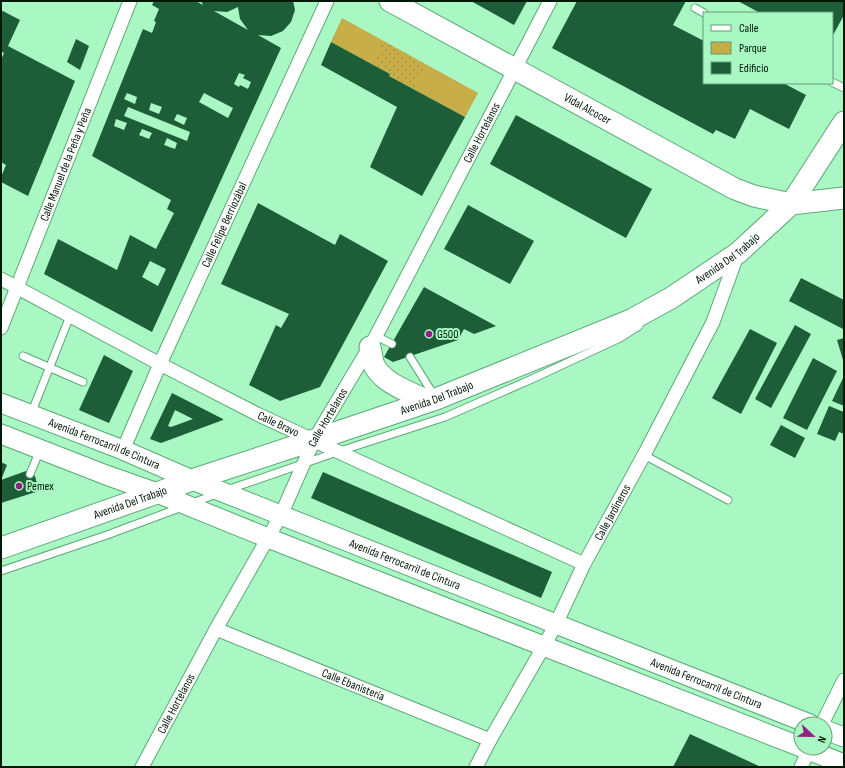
<svg xmlns="http://www.w3.org/2000/svg" width="845" height="768" font-family="'Sofia Sans Condensed',sans-serif">
<defs>
<pattern id="park-dots" width="8" height="8" patternUnits="userSpaceOnUse"><rect width="8" height="8" fill="#c8ae48"/><path d="M2 2h.1M6 6h.1" fill="none" stroke="#aa953e" stroke-width="1.8" stroke-linecap="round"/></pattern>
</defs>
<rect width="100%" height="100%" fill="#a9f7c3"/>
<!-- park -->
<path fill="url(#park-dots)" d="M342,18l136,75 -13,24 -76,-41 1,-2 -59,-32z"/>
<!-- garden -->
<g fill="#c8ae48">
<path d="M343,20l40,22 -9,22 -40,-22z"/>
<path d="M426,65l51,28 -13,23 -50,-28z"/>
</g>
<!-- building -->
<g fill="#1d5e38" fill-rule="evenodd">
<path d="M154,1h42l7,4 -2,-4h92l2,9 -4,12 -8,9 -12,5 -13,-1 23,13 -129,284 -108,-58 14,-35 59,31 13,-35 26,14 18,-36 -7,-4 4,-9 -79,-44 51,-127 9,4 4,-11 -2,-1 5,-12 -7,-4zM238,7l2,12 8,11 -34,-19 13,1zM239,73l6,2 -2,3 8,4 -3,7 -8,-4 -1,2 -5,-3zM127,93l10,4 -2,7 -11,-5zM204,93l29,15 -5,10 -29,-16zM151,103l11,4 -3,7 -10,-4zM128,107l62,25 -3,9 -63,-25zM177,114l10,4 -3,7 -10,-5zM116,119l11,4 -3,7 -10,-4zM142,129l10,4 -3,6 -10,-4zM167,138l10,5 -2,6 -11,-4zM150,261l16,8 -8,17 -16,-9z"/>
<path d="M471,1h56l-13,24z"/>
<path d="M577,1h109l-13,24 31,16v42h79l23,12 -17,34 -39,-20 -15,30 -19,-9 -3,4 -161,-86z"/>
<path d="M738,1h106v14l-12,22v-24h-72z"/>
<path d="M1,10l19,10 -12,26 67,35 -47,115 -27,-14v-5l5,-12 -5,-3v-102l3,-7 -3,-2z"/>
<path d="M76,39l13,7 -9,24 -13,-8z"/>
<path d="M331,42l59,32 -1,2 76,41 -43,79 -52,-29 27,-60 -76,-42z"/>
<path d="M516,115l136,74 -26,49 -136,-74z"/>
<path d="M258,203l77,42 5,-11 48,27 -68,126 -40,14 -31,-16 27,-60 5,3 8,-14 -68,-30z"/>
<path d="M468,205l66,36 -24,43 -66,-35z"/>
<path d="M801,278l43,22v28l-1,1 -54,-28z"/>
<path d="M424,287l72,39 -22,8 -10,-5 -6,11 -65,22 -9,-5z"/>
<path d="M795,325l16,9 -40,74 -16,-9z"/>
<path d="M750,329l27,14 -36,71 -29,-16z"/>
<path d="M844,338v22h-1l-6,-20z"/>
<path d="M104,355l29,16 -24,52 -30,-13z"/>
<path d="M813,358l24,13 -30,59 -24,-12z"/>
<path d="M844,376v30l-12,-5z"/>
<path d="M172,393l51,26v1l-62,23 -11,-4zM175,410l18,9 -22,8 -3,-1z"/>
<path d="M829,406l15,6v8l-1,2h1v12l-5,-2 -4,9 -18,-7z"/>
<path d="M781,425l24,13 -10,20 -25,-13z"/>
<path d="M1,462l6,3 -6,15 25,-9 9,5 4,15 -38,12z"/>
<path d="M323,472l229,100 -11,26 -230,-100z"/>
<path d="M690,734l71,33h-88z"/>
</g>
<g fill="none" stroke-linecap="round" stroke-linejoin="round">
<!-- lane casing -->
<g stroke="#5ca978" stroke-width="9">
<g id="lane">
<path d="M695,8l9,5"/>
<path d="M832,82l12,6"/>
<path d="M376,336l16,8"/>
<path d="M23,356l60,26"/>
<path d="M410,357l25,40"/>
<path d="M31,414l39,-98"/>
<path d="M644,455l84,45"/>
<path d="M30,474l10,-24"/>
<path d="M227,490l110,-38 108,-35 87,-38 88,-41 19,-12"/>
<path d="M192,503l25,-9"/>
<path d="M1,571l106,-36 75,-28"/>
</g>
</g>
<!-- street casing -->
<g stroke="#5ca978" stroke-width="15">
<g id="street">
<path id="s1" d="M1,279l159,85 97,50 99,46 228,104"/>
<path id="s2" d="M1,328l129,-327"/>
<path id="s3" d="M123,450l37,-86 167,-363"/>
<path id="s4" d="M216,629l274,111"/>
<path d="M822,724l22,-44"/>
<path id="s5" d="M142,767l74,-138 65,-114 33,-75 62,-104 174,-335"/>
<path id="s6" d="M476,767l14,-27 54,-94 12,-22 28,-60 60,-109 69,-133 25,-69"/>
<path d="M801,767l9,-19"/>
</g>
</g>
<!-- secondary casing -->
<g stroke="#5ca978" stroke-width="21">
<g id="secondary">
<path id="s7" d="M1,403l122,47 69,30 364,144 254,100"/>
<path d="M1,434l105,41 51,18 111,45 533,209"/>
<path d="M825,730l19,7"/>
<path d="M803,748l41,16"/>
</g>
</g>
<!-- primary casing -->
<g stroke="#5ca978" stroke-width="23">
<g id="primary">
<path id="s8" d="M390,1l345,188 19,7 37,8 53,-6"/>
<path d="M370,347c1,5 2,11 3,16 8,20 37,29 55,38"/>
<path id="s9" d="M1,548l156,-55 35,-13 122,-40 122,-41 195,-79 40,-22 67,-45 53,-49 53,-82"/>
</g>
</g>
<!-- lane -->
<use href="#lane" stroke="#fff" stroke-width="7"/>
<!-- street -->
<use href="#street" stroke="#fff" stroke-width="13"/>
<!-- secondary -->
<use href="#secondary" stroke="#fff" stroke-width="19"/>
<!-- primary -->
<use href="#primary" stroke="#fff" stroke-width="21"/>
</g>
<!-- markers -->
<g fill="#902081" stroke="#a9f7c3" stroke-width="1.5">
<circle cx="429" cy="334" r="4"/>
<circle cx="19" cy="486" r="4"/>
</g>
<g text-anchor="middle" stroke-width="4" stroke-linejoin="round" paint-order="stroke">
<!-- street labels -->
<g font-size="12" fill="#001806" stroke="#a9f7c3">
<text dy="4" stroke="none"><textPath href="#s8" startOffset="225">Vidal Alcocer</textPath></text>
<text dy="4" stroke="none"><textPath href="#s5" startOffset="720">Calle Hortelanos</textPath></text>
<text dy="4" stroke="none"><textPath href="#s2" startOffset="176">Calle Manuel de la Peña y Peña</textPath></text>
<text dy="4" stroke="none"><textPath href="#s3" startOffset="247">Calle Felipe Berriozábal</textPath></text>
<text dy="4" stroke="none"><textPath href="#s9" startOffset="785">Avenida Del Trabajo</textPath></text>
<text dy="4" stroke="none"><textPath href="#s9" startOffset="461">Avenida Del Trabajo</textPath></text>
<text dy="4" stroke="none"><textPath href="#s5" startOffset="396">Calle Hortelanos</textPath></text>
<text dy="4" stroke="none"><textPath href="#s1" startOffset="313">Calle Bravo</textPath></text>
<text dy="4" stroke="none"><textPath href="#s7" startOffset="111">Avenida Ferrocarril de Cintura</textPath></text>
<text dy="4" stroke="none"><textPath href="#s9" startOffset="137">Avenida Del Trabajo</textPath></text>
<text dy="4" stroke="none"><textPath href="#s6" startOffset="289">Calle Jardineros</textPath></text>
<text dy="4" stroke="none"><textPath href="#s7" startOffset="435">Avenida Ferrocarril de Cintura</textPath></text>
<text dy="4" stroke="none"><textPath href="#s7" startOffset="759">Avenida Ferrocarril de Cintura</textPath></text>
<text dy="4" stroke="none"><textPath href="#s4" startOffset="148">Calle Ebanistería</textPath></text>
<text dy="4" stroke="none"><textPath href="#s5" startOffset="72">Calle Hortelanos</textPath></text>
</g>
<!-- poi labels -->
<g font-size="12" fill="#001806" stroke="#a9f7c3" text-anchor="start">
<text x="437" y="338">G500</text>
<text x="27" y="490">Pemex</text>
</g>
</g>
<!-- border -->
<rect width="845" height="768" fill="none" stroke="#001806" stroke-width="4"/>
<!-- legend -->
<rect x="703" y="12" width="130" height="72" fill="#a9f7c3" stroke="#659e77"/>
<rect x="711" y="25" width="20" height="6" fill="#ffffff" stroke="#659e77"/>
<text x="739" y="32" font-size="12" fill="#001806">Calle</text>
<rect x="711" y="42" width="20" height="12" fill="url(#park-dots)" stroke="#659e77"/>
<text x="739" y="52" font-size="12" fill="#001806">Parque</text>
<rect x="711" y="62" width="20" height="12" fill="#1d5e38" stroke="#659e77"/>
<text x="739" y="72" font-size="12" fill="#001806">Edificio</text>
<!-- north arrow -->
<g transform="translate(813 736) rotate(112)"><circle r="19" fill="#a9f7c3" stroke="#659e77"/>
<path d="M0-3L7 15L0 10L-7 15Z" fill="#902081"/>
<text y="-6" font-size="11" font-weight="bold" text-anchor="middle" fill="#001806">N</text>
</g>
</svg>
